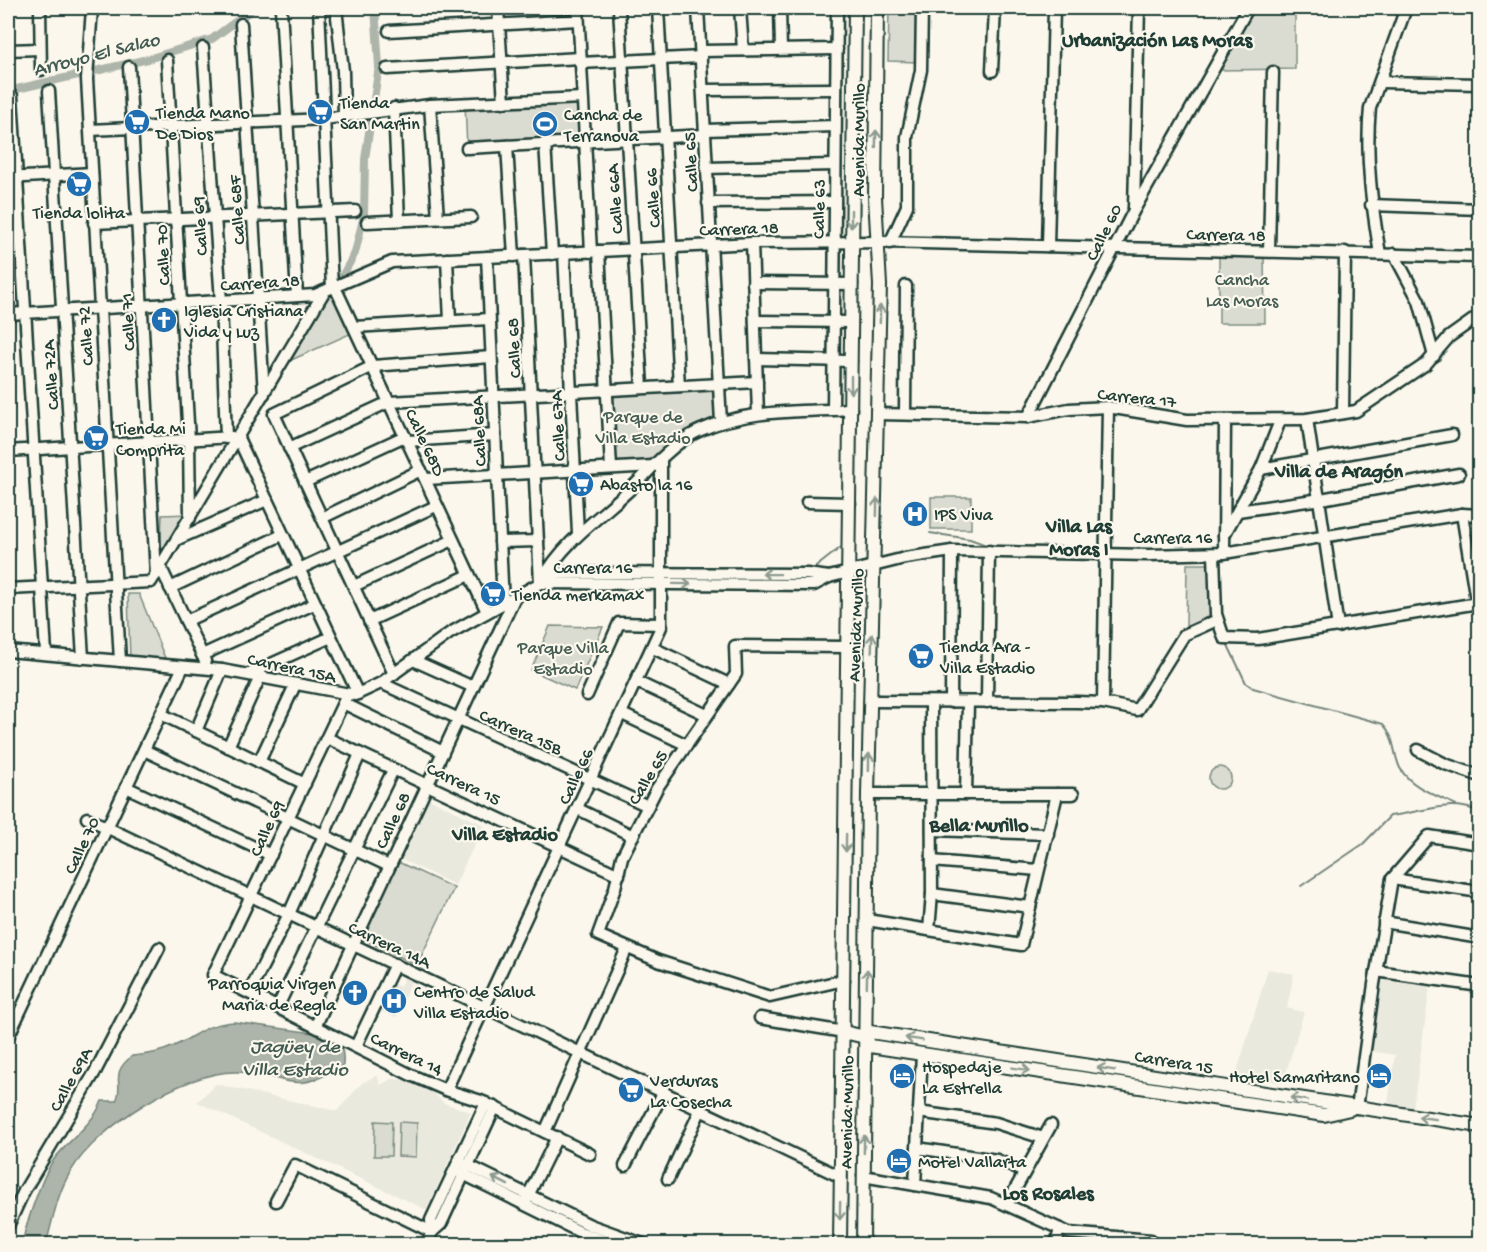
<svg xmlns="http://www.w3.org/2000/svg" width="1487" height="1252" font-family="'Gochi Hand',sans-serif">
<rect width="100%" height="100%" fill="#fbf7ec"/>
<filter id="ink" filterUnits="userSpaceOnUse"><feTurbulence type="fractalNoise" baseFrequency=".0167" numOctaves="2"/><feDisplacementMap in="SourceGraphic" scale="12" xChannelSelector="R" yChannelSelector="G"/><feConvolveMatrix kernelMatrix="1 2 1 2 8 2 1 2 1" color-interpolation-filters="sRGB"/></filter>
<g filter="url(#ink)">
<!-- built -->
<g fill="#eae9de">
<path d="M429,799l55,26 -29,60 -55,-26z"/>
<path d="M1268,969l26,5 -7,34 17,4 -21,71 -47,-8z"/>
<path d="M406,974l7,3 -17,40 -15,-6 12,-27 7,3z"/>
<path d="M1379,980l51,6 -17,122 -25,-5 7,-48 -25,-4z"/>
<path d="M377,1075l3,10 12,-6 18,1 16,6 18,17 27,9 -44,98 -230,-108 19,-18 121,27 25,-28z"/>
</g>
<!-- green -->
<g fill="#dbdcd1" stroke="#7d8c82" stroke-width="1.5">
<path d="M889,8h31l-2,54 -30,-1z"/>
<path d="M1251,9h44v60l-79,1z"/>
<path d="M582,98l3,43 -118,7 -2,-44z"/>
<path d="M1219,256h45l1,67h-46z"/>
<path d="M334,295l18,38 -63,28 38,-63z"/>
<path d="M715,387l2,33 -66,43 -39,2 -5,-69z"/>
<path d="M971,497v32h-40v-32z"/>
<path d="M188,514l-28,50 2,-49z"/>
<path d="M1187,564h25l1,53 -27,10z"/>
<path d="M128,594h11l28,69 -37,-3z"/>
<path d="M550,626l53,1 -28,63 -44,-20z"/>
<circle cx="1220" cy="778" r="11"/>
<path d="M398,862l56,26 -37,77 -55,-26z"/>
<path d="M375,1121l17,1 -1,34h-17z"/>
<path d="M399,1122l18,1 -1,34 -18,-1z"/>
</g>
<!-- water -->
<path fill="#adb4aa" stroke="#74847b" stroke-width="1.5" d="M234,1022l94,13c14,9 16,14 15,30 -55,35 -55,7 -108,7 -52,0 -138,55 -164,99 -14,22 -18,49 -25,73h-24c4,-20 21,-71 33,-86 15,-19 38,-34 47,-57h14c9,-17 -8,-26 16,-45 13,-1 30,-4 42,-10 25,-11 27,-21 60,-24z"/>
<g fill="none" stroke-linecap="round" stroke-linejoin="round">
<!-- stream -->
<g stroke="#74847b" stroke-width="2">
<path d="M930,533l40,6 19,7"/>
<path d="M812,570l28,-22"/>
<path d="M1226,641l20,42 7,5 130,36c12,12 10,30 17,44 11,20 38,28 56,37"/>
<path d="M1301,886l62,-42 27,-28c32,-3 58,-18 90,-4"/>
</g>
<!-- canal -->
<g stroke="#adb4aa" stroke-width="8">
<path d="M8,91l140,-32 64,-20 42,-31"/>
<path d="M336,287l19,-34 9,-38 1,-56 14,-93 -4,-58"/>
</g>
<!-- minor casing -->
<g stroke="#1f3d34" stroke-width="15">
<g id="minor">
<path d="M40,8l1,62"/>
<path d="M92,8l-5,71 33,582"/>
<path d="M281,8l16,288"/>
<path d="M319,8l13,280"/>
<path d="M336,8l7,63 1,45"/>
<path d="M498,8l6,94"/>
<path d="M578,8l13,244"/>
<path d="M619,8l23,379"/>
<path d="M658,8l21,378"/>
<path d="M698,8l23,414"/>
<path d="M740,8l3,42"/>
<path d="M780,8l1,41"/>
<path d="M241,24l23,370"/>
<path d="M389,31l189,-11"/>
<path d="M203,48l18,253 5,137"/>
<path d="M8,50l32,-1"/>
<path d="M701,51l136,-2"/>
<path d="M167,60l22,380 1,78"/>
<path d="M580,63l121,-6"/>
<path d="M129,67l27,508"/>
<path d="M387,69l193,-11"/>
<path d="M992,71l3,-63"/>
<path d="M1381,82l99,2"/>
<path d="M703,90l133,-1"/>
<path d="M49,91l34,567"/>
<path d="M12,96l34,557"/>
<path d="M430,105l8,113"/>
<path d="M394,108l5,112"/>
<path d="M90,130l234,-11 106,-14 152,-7"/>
<path d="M705,130l130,-4"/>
<path d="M545,143l7,111"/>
<path d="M507,146l7,110"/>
<path d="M467,148l238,-13"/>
<path d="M706,168l129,-3"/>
<path d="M8,178l84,-5"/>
<path d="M708,203l127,-1"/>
<path d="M1371,205l109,4"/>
<path d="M1134,208l5,-200"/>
<path d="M367,222l104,-5"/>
<path d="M94,223l261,-12"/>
<path d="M752,243l6,171"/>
<path d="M890,243l17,-37v-69l14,-67 1,-62"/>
<path d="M1048,246l6,-238"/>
<path d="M599,251l12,217"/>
<path d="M1269,251l4,-179"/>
<path d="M564,253l14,280"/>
<path d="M1380,254c-8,-48 -15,-98 -10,-146l36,-100"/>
<path d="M1394,254l25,47 15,55"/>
<path d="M524,255l16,328"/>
<path d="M487,257l16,347"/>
<path d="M447,259l3,62"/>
<path d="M753,283l99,1"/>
<path d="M335,287l152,325"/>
<path d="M8,314l307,-19 77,-33 360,-19 130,-1 598,15"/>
<path d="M755,321l96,1"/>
<path d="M354,327l135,-8"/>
<path d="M756,359l95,2"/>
<path d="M833,410l4,-402"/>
<path d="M1343,413l2,-161"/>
<path d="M878,414l150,3 41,-8 39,-2 79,13 120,-1 49,-8 70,-47 23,-27 31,-22"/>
<path d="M905,414l1,-128"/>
<path d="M1028,417l106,-207 114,-202"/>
<path d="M1307,419l31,208"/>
<path d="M238,438l120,256"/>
<path d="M408,441l87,-6"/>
<path d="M289,448l100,-46 368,-20"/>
<path d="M8,451l224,-14"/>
<path d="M1261,469l191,-34"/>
<path d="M426,479l227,-13c14,-13 29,-28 48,-36 46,-21 100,-18 150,-21"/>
<path d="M305,482l100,-46"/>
<path d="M807,502l43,1"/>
<path d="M1238,511l83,-12 138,-25"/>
<path d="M322,518l99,-48"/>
<path d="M1224,535l37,-66 19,-48"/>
<path d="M178,539l89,-39"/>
<path d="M500,542l38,-1"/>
<path d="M1224,553l1,-133"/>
<path d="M1214,554l2,60 8,24 34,1 214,-35 4,-4 -14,-86"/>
<path d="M161,568l44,93"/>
<path d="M542,580c28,-49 75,-72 111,-114"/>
<path d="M540,583l274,2 15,-8 76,-19 47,-7 197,4 75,-2 238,-39 18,1"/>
<path d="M354,586l99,-46"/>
<path d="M170,588l112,-53"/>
<path d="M8,589l143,-7 173,-290"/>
<path d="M186,621l250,-115"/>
<path d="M369,621l100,-46"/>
<path d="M653,648l76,36"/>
<path d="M8,651l214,19 133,25 26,-12 69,-50 108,-60 249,1 22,3"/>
<path d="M202,655l112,-51"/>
<path d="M413,660l60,27"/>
<path d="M249,674l82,-37"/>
<path d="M394,674l-120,-260 99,-48 118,-9"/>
<path d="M637,682l70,33"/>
<path d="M381,683l267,123"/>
<path d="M347,695l-134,280 198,100 35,15 35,11 109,53"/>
<path d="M587,695l32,-72 42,1"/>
<path d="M870,701l207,1 26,1 34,7 47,-75 33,-15"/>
<path d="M951,702l1,-151"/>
<path d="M987,702l2,-151"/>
<path d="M343,703l100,49"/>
<path d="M1103,703l5,-296"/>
<path d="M161,714l144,70"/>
<path d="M622,714l65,31"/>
<path d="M196,731l26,-61"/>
<path d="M327,738l292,137"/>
<path d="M228,747l32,-70"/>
<path d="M144,750l245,116"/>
<path d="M1418,750l27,14 35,12"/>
<path d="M259,762l36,-77"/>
<path d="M126,787l145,68"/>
<path d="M868,794h205"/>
<path d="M966,794l2,-92"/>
<path d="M578,809l55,27"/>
<path d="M87,818l754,359"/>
<path d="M932,830l116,4"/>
<path d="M932,861l106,9"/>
<path d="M1392,879l88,13"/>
<path d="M932,894l98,13"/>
<path d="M867,920l154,25 36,-151"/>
<path d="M1384,922l96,16"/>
<path d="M929,930l3,-36 -1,-192"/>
<path d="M1376,971l104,15"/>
<path d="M844,980l-74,17 -112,-36 -60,-26 17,-47 7,-31 35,-69 79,-114 -1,-28 114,1"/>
<path d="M250,991l39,-77 71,-160"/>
<path d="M278,1006l115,-236"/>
<path d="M760,1018l84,14"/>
<path d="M316,1025l199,-428"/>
<path d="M8,1037l175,-370"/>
<path d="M356,1046l39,-82"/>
<path d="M446,1090l215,-463v-168"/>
<path d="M1357,1108l17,-124 18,-105 37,-43 51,8"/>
<path d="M918,1112l78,11 47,15"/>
<path d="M545,1132l82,-184"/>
<path d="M917,1148l80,12 27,12"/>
<path d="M459,1161l131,64 53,19"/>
<path d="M625,1166l39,-75"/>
<path d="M455,1170l125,62 33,12"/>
<path d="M863,1176l128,22 78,35 82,7"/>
<path d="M668,1179l33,-70"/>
<path d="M915,1185l7,-131"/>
<path d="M276,1201l19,-36 137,67"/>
<path d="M525,1202l32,-65"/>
<path d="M1007,1204l44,-79"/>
<path d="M8,1226l16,-35 71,-119 64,-124"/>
<path d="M432,1232l-1,-12 55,-117"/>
<path d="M427,1244l5,-12 9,-8 54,-117"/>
<path d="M1056,1244l4,-15"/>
</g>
</g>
<!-- major casing -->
<g stroke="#1f3d34" stroke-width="16">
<g id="major">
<path d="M844,1032l21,5 5,-5 610,94"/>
<path d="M866,1037l4,9 454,69 26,-6"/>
<path d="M840,1244l15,-1236"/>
<path d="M863,1244l5,-450 12,-509 -5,-88 2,-189"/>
</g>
</g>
<!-- minor -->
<use href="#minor" stroke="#fbf7ec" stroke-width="10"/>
<!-- major -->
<use href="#major" stroke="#fbf7ec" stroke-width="12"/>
</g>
<!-- one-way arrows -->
<defs><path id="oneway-shaft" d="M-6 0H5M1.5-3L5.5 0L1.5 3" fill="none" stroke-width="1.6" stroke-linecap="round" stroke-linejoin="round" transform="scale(1.5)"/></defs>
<g stroke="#8d9a90">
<use href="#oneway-shaft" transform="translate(876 139) rotate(-89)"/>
<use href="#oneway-shaft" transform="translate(851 219) rotate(90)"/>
<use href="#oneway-shaft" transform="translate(880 314) rotate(-89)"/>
<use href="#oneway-shaft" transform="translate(851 385) rotate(90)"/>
<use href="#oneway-shaft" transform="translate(877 507) rotate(-89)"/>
<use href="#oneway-shaft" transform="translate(771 574) rotate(-179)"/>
<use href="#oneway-shaft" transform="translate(682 584) rotate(1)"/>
<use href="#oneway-shaft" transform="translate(872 643) rotate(-88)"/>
<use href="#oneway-shaft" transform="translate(869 762) rotate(-89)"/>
<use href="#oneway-shaft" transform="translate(846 843) rotate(91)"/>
<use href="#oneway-shaft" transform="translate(867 978) rotate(-89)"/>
<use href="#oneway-shaft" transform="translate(914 1039) rotate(-171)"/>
<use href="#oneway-shaft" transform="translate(1021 1069) rotate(9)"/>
<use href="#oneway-shaft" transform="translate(1106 1069) rotate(-171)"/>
<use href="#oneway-shaft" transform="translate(1299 1099) rotate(-171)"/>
<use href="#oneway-shaft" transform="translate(1427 1118) rotate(-173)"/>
<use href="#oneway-shaft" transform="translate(864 1144) rotate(-89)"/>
<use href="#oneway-shaft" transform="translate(500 1181) rotate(-153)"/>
<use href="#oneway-shaft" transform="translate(840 1211) rotate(91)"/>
</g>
</g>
<!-- icons -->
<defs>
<g id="supermarket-disc" transform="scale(1.35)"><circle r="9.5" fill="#1f6fb2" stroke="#fbf7ec"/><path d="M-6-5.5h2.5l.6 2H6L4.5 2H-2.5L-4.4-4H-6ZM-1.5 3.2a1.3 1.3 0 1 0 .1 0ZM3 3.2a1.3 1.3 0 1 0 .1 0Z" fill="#fff"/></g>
<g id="stadium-disc" transform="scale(1.35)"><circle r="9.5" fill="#1f6fb2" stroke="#fbf7ec"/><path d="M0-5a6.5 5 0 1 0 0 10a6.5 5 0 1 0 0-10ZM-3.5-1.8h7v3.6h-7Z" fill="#fff"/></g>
<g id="church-disc" transform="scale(1.35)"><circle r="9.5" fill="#1f6fb2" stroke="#fbf7ec"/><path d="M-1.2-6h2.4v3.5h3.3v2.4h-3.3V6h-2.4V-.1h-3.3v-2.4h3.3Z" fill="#fff"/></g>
<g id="hospital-disc" transform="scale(1.35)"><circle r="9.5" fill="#1f6fb2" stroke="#fbf7ec"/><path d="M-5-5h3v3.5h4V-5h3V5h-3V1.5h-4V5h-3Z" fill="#fff"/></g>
<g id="hotel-disc" transform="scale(1.35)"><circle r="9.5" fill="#1f6fb2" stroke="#fbf7ec"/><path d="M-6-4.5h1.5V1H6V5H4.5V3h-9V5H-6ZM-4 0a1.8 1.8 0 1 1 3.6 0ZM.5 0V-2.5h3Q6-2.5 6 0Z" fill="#fff"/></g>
</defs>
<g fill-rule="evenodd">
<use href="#supermarket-disc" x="320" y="112"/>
<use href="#supermarket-disc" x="137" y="122"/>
<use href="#stadium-disc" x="545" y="124"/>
<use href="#supermarket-disc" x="79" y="184"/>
<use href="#church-disc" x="164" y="320"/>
<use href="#supermarket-disc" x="96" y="438"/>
<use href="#supermarket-disc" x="581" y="484"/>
<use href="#hospital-disc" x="915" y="514"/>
<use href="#supermarket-disc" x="493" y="594"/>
<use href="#supermarket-disc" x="921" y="656"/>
<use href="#church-disc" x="355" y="993"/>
<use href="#hospital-disc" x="394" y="1001"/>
<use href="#hotel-disc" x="902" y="1076"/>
<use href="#hotel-disc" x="1379" y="1076"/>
<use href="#supermarket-disc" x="631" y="1090"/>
<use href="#hotel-disc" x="899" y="1161"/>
</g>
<g text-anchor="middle" stroke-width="4.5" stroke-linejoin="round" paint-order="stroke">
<!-- poi labels -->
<g font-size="18" fill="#1f3d34" stroke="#fbf7ec" text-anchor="start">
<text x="340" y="108">Tienda<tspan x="340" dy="21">San Martin</tspan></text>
<text x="156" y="118">Tienda Mano<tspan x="156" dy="21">De Dios</tspan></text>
<text x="564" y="120">Cancha de<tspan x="564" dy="21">Terranova</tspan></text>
<text x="79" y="218" text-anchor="middle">Tienda lolita</text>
<text x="184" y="316">Iglesia Cristiana<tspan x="184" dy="21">Vida y Luz</tspan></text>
<text x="116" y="434">Tienda Mi<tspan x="116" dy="21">Comprita</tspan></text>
<text x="600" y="490">Abasto la 16</text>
<text x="934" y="520">IPS Viva</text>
<text x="512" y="600">Tienda merkamax</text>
<text x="940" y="652">Tienda Ara -<tspan x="940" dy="21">Villa Estadio</tspan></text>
<text x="336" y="989" text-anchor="end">Parroquia Virgen<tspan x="336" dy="21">Maria de Regla</tspan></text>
<text x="414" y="997">Centro de Salud<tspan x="414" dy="21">Villa Estadio</tspan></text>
<text x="922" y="1072">Hospedaje<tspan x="922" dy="21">La Estrella</tspan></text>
<text x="1360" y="1082" text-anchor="end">Hotel Samaritano</text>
<text x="650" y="1086">Verduras<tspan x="650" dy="21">La Cosecha</tspan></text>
<text x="918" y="1167">Motel Vallarta</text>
</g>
<!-- street labels -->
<g font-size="18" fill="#1f3d34" stroke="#fbf7ec">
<text transform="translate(858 140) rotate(-90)" y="6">Avenida Murillo</text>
<text transform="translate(690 162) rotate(-93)" y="6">Calle 65</text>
<text transform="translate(652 198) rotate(-94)" y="6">Calle 66</text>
<text transform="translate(614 199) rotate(-94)" y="6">Calle 66A</text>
<text transform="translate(818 209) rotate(-89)" y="6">Calle 63</text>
<text transform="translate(236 210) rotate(-94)" y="6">Calle 68F</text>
<text transform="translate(199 226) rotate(-94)" y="6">Calle 69</text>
<text transform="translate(739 228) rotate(-2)" y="6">Carrera 18</text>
<text transform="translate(1103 232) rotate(-64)" y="6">Calle 60</text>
<text transform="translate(1226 234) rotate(1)" y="6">Carrera 18</text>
<text transform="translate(162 255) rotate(-93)" y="6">Calle 70</text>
<text transform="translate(260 282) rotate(-4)" y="6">Carrera 18</text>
<text transform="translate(127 322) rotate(-93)" y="6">Calle 71</text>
<text transform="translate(85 336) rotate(-94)" y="6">Calle 72</text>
<text transform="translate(513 348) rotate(-93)" y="6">Calle 68</text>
<text transform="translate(50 375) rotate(-94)" y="6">Calle 72A</text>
<text transform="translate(1137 397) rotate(6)" y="6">Carrera 17</text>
<text transform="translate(557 426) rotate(-93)" y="6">Calle 67A</text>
<text transform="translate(478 431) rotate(-93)" y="6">Calle 68A</text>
<text transform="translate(426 442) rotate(65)" y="6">Calle 68D</text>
<text x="1173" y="543">Carrera 16</text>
<text x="593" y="573">Carrera 16</text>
<text transform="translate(855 625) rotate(-88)" y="6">Avenida Murillo</text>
<text transform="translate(292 667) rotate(12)" y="6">Carrera 15A</text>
<text transform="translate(521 731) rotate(24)" y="6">Carrera 15B</text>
<text transform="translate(575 776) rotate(-65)" y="6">Calle 66</text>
<text transform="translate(647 777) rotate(-59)" y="6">Calle 65</text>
<text transform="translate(464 783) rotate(25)" y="6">Carrera 15</text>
<text transform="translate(392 820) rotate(-65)" y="6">Calle 68</text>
<text transform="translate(266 828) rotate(-65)" y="6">Calle 69</text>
<text transform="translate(81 845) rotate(-65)" y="6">Calle 70</text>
<text transform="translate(390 944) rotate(25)" y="6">Carrera 14A</text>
<text transform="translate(407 1053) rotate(26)" y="6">Carrera 14</text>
<text transform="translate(1174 1061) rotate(9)" y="6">Carrera 15</text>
<text transform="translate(70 1079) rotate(-61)" y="6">Calle 69A</text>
<text transform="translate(846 1112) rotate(-89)" y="6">Avenida Murillo</text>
</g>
<!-- park labels -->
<g font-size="18" fill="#455d53" stroke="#fbf7ec">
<text x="1242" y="285">Cancha<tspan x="1242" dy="21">Las Moras</tspan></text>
<text x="643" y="422">Parque de<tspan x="643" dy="21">Villa Estadio</tspan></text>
<text x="563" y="653">Parque Villa<tspan x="563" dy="21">Estadio</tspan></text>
</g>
<!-- neighbourhood labels -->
<g font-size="20" font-weight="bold" fill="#1f3d34" stroke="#fbf7ec">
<text x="1157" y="46">Urbanización Las Moras</text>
<text x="1339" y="477">Villa de Aragón</text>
<text x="1079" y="532">Villa Las<tspan x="1079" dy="23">Moras I</tspan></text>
<text x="979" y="831">Bella Murillo</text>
<text x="505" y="840">Villa Estadio</text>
<text x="1048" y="1199">Los Rosales</text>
</g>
<!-- water labels -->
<g font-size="20" font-style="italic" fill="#425b52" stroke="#fbf7ec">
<text transform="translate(96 53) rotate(-14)" y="7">Arroyo El Salao</text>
<text x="295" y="1052">Jagüey de<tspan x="295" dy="23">Villa Estadio</tspan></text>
</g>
</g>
<!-- margin -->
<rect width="1487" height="1252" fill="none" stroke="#fbf7ec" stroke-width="30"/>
<rect x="15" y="15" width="1457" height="1222" fill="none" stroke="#1f3d34" stroke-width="2" filter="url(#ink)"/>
</svg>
